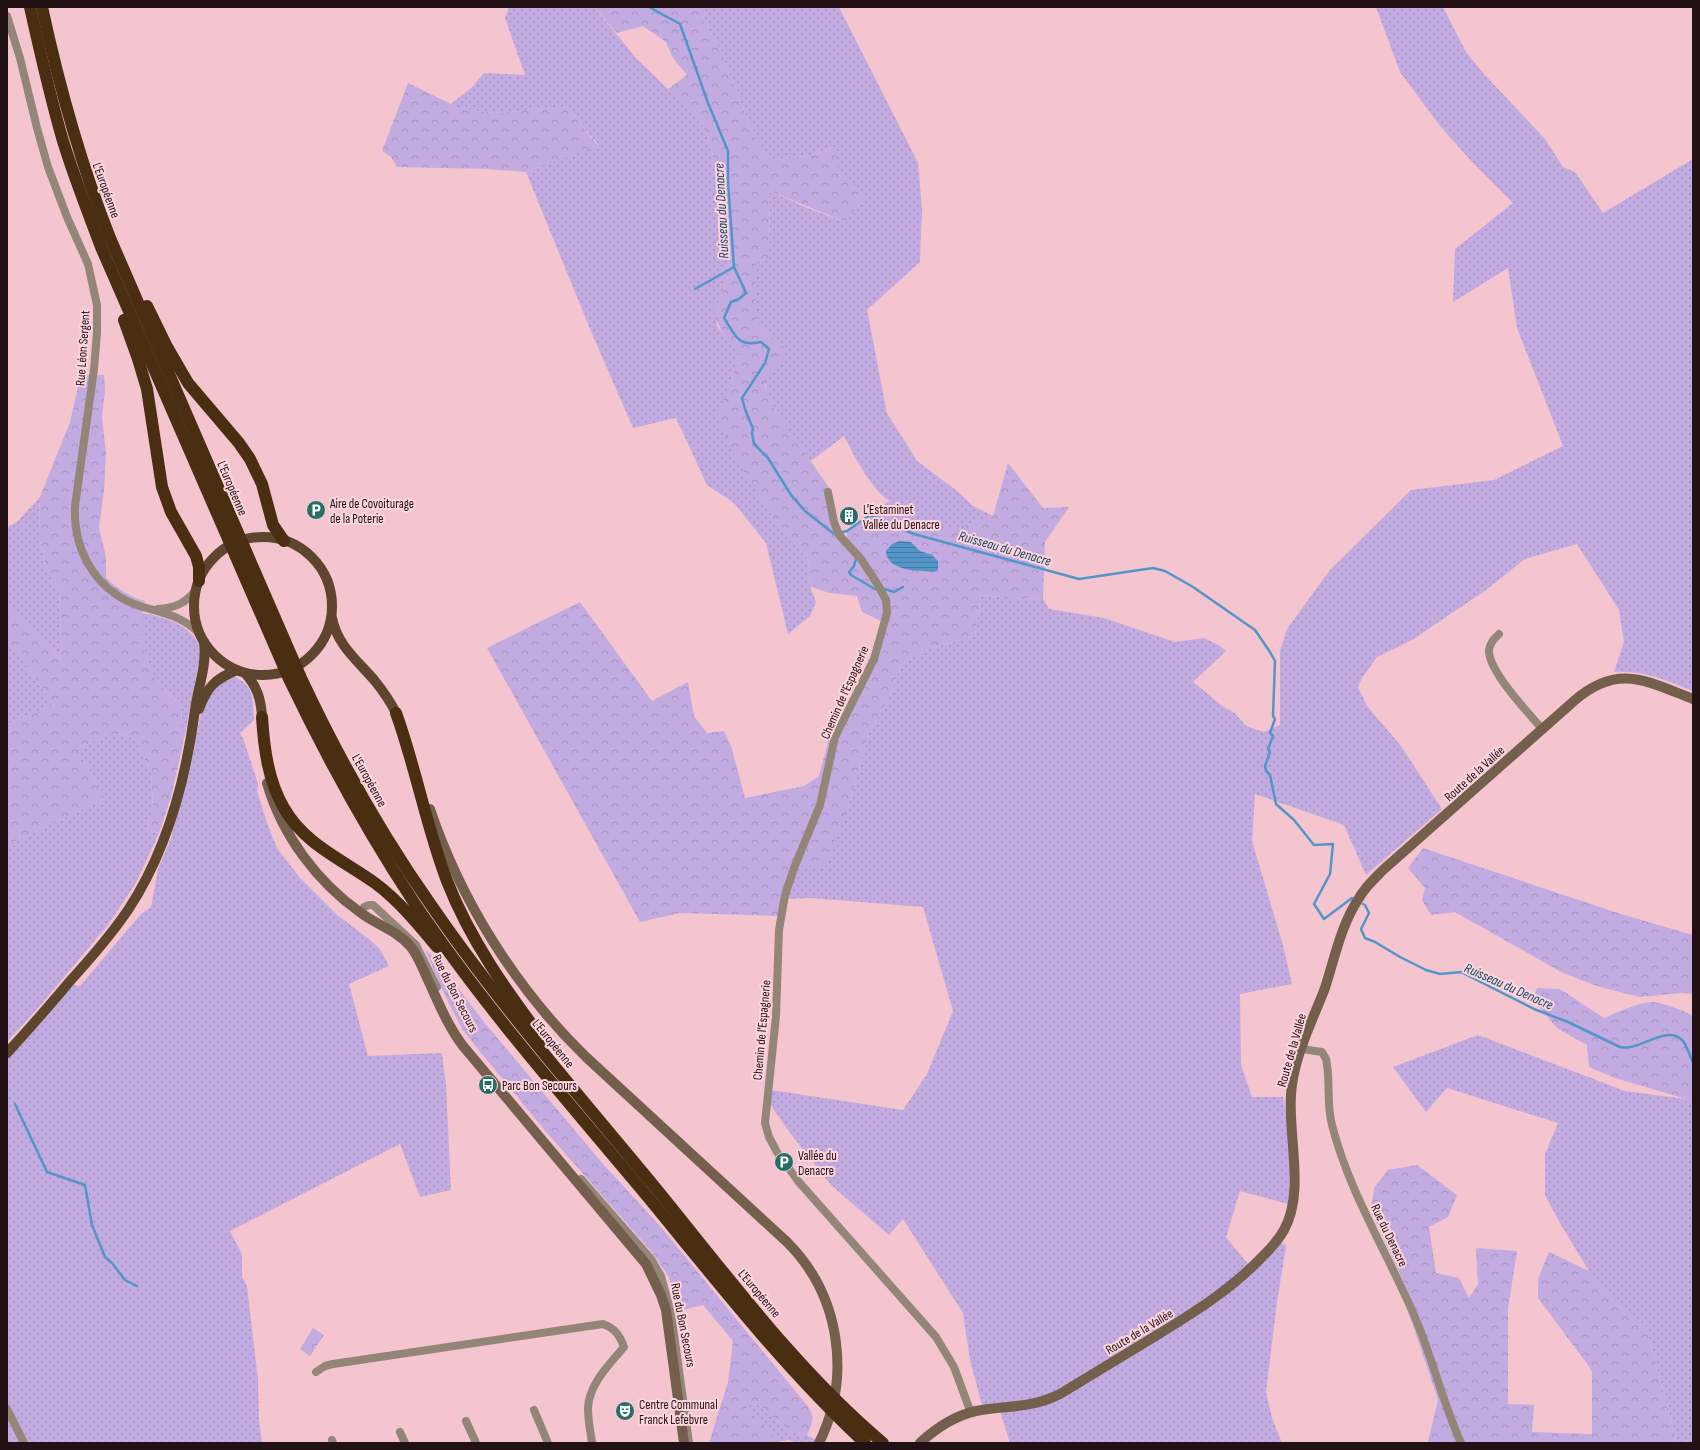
<svg xmlns="http://www.w3.org/2000/svg" width="1700" height="1450" font-family="'Sofia Sans Condensed',sans-serif">
<defs>
<pattern id="grass-dots" width="8" height="8" patternUnits="userSpaceOnUse"><rect width="8" height="8" fill="#c2abe0"/><path d="M2 2h.1M6 6h.1" fill="none" stroke="#a692bf" stroke-width="1.8" stroke-linecap="round"/></pattern>
<pattern id="forest-crowns" width="20" height="18" patternUnits="userSpaceOnUse"><rect width="20" height="18" fill="#c2abe0"/><path d="M2 6a3 3 0 1 1 6 0M12 15a3 3 0 1 1 6 0" fill="none" stroke="#a692bf"/></pattern>
<pattern id="water-rules" width="6" height="5" patternUnits="userSpaceOnUse"><rect width="6" height="5" fill="#5495c9"/><path d="M0 2.5h6" fill="none" stroke="#4578a2"/></pattern>
</defs>
<rect width="100%" height="100%" fill="#f5c5cf"/>
<!-- grass -->
<g fill="url(#grass-dots)">
<path d="M509,7h85l43,52 31,30 34,36 9,20 16,113 -1,26 -6,13 -6,9 3,20 22,28 -8,28 30,118 47,60 2,26 6,16 -6,14 -22,18 -22,-91 -32,-40 -27,-18 -31,-67 -43,10 -43,-99 -64,-157 72,-27 -31,-38 -72,6 -43,-5 -1,-4 21,-17 12,-14 41,2 -20,-57z"/>
<path d="M706,7h133l79,156 4,46 -2,53 -53,48 20,103 30,48 40,30 16,15 20,10 -40,13 -46,-13 -11,-13c-21,-4 -42,-48 -52,-67l-33,25c-12,-16 -42,-55 -45,-73 -2,-12 11,-33 16,-43l-26,-21v-62l13,-5 1,-66 38,17 37,14 20,-24 -26,-23 -5,-28 -22,8 -38,5 -9,-7 -12,-20 -31,-79 -19,-35z"/>
<path d="M1376,7h67l23,45 18,22 61,65 18,28 12,5 28,41 90,-54v532c-29,-11 -48,-21 -79,-19l10,-30 -5,-32 -42,-66 -52,15 -39,31 -74,50 -35,17 -15,21 -4,9 9,19 34,40 41,63 -76,66 -22,-50 -89,-31 -3,47 31,104 9,39 -52,10 1,71 11,32h31c7,33 8,73 5,107l-48,-13 -14,46 22,27 32,-21 5,1 1,3 -9,55 -11,90 6,26 10,25h-272l-12,-38h-16l-12,-45 -7,-47 -60,-94 -14,16 -57,-49 -45,-57 -18,-27 2,-12 132,20 24,-36 26,-63 -30,-104 -112,-9 -27,1 9,-33 55,-57 20,-74 19,-33 14,-35 6,-8 24,-11 44,-12 6,-41 28,3 34,1 6,10 55,9 71,24 29,-4 16,8 6,5 -33,31 32,26 10,5 11,13 18,6 16,-7v-74l7,-22 43,-59 81,-80 83,-10 69,-34 -46,-118 -9,-60 -55,34 2,-53 58,-46 -39,-39 -34,-38 -40,-54z"/>
<path d="M40,497l-1,39 7,32 13,23 3,69 -55,-57v-76l9,-4z"/>
<path d="M142,613c19,3 48,11 56,31 2,3 1,9 2,12l-17,88 -2,-39c-7,-6 -15,-13 -21,-20 -15,-20 -19,-48 -18,-72z"/>
<path d="M7,643l11,11 36,51 -47,19z"/>
<path d="M233,676c22,10 20,23 21,44l-14,13 4,8 14,43 -1,7 10,32 10,25 23,30 36,36 33,25 11,10 9,17 -40,18 19,72 74,-3 4,32 5,105 -31,7 -20,-53 -170,87 12,23v23l5,9 11,94 1,40 3,23h-255v-383l44,-51 23,-24 6,1 61,-72 10,-7 7,-38 13,-31 20,-73 9,-48 8,-19 11,-14z"/>
<path d="M110,734l16,1 11,7 14,31 2,36 -7,20 13,4 -23,50 -28,42 -70,83 -31,34v-197l98,-46 -28,-50z"/>
<path d="M1478,1035l147,56 68,9v343h-16l-31,-117 -33,-25 -24,-30 -28,-46 -16,-30v-41l13,-31 -111,-35 -21,24 -33,-45z"/>
<path d="M753,1403l7,3 34,28 13,1 14,8h-22l-11,-3 -11,2 -6,-11 -25,-23z"/>
</g>
<!-- forest -->
<g fill="url(#forest-crowns)">
<path d="M594,7h112l-3,12 19,35 31,79 12,20 9,7 38,-5 23,-8 4,28 26,23 -20,24 -75,-31 -1,67 -13,4v62l26,21 4,10 -17,17 -4,15 10,23 55,79 6,31 11,18v-7l42,-30 7,2 11,13 46,13 40,-13 15,-53 35,45 26,-1 -24,35 -2,57 -34,-1 -28,-3 -6,41 -44,12 -24,11 -6,8 -14,35 -19,33 -20,74 -22,58 -33,-1 -13,50 -100,-3 -40,9 -153,-274 93,-46 72,99 36,-19 6,34 13,17 17,-2 7,15 14,52 59,-12 15,-10 10,-38 22,-30 14,-31 18,-55 -21,-10 -5,-16 -28,-3 -19,-7 -2,-26 -47,-60 -27,-45 -17,-40 14,-33 8,-28 -14,-17 -11,-21v-10l6,-9 6,-13 1,-26 -16,-113 -9,-20 -34,-36 19,-14 -14,-17 -7,-16 -23,-16 -26,7z"/>
<path d="M408,83l43,21 1,4 43,5 72,-6 31,39 -72,26 -39,-3 -90,-2 -6,-10 -9,-6z"/>
<path d="M85,375h19l1,15 -3,28 4,35 -2,38 -5,36 7,30v21c12,11 24,19 39,23 -7,25 -1,64 16,85 5,7 13,13 20,19l2,39 -12,53 -12,36 -13,-4 7,-20 -2,-36 -14,-31 -11,-7 -16,-1 -33,15 28,50 -98,46v-121l47,-19 -36,-51 -11,-11v-40l55,57 -3,-69 -13,-23 -7,-32 1,-39 30,-75 9,-39z"/>
<path d="M1423,848l198,66 72,21v59l-11,-1 -42,4 -40,-10 -37,-14 -108,-61 -24,3 -9,-15 3,-12 -17,-20z"/>
<path d="M425,950l9,7 50,65 119,142 57,62 136,166c15,19 22,20 11,43l-13,-1 -34,-28 -7,-3 -7,5 25,23 6,11 -1,1h-67l19,-61 5,-41 -30,-36 -25,6 -9,-34 -18,-26 -103,-117 -67,-81 -18,-23 -14,-26z"/>
<path d="M1537,988l23,1 44,29c14,-6 33,-15 48,-16 8,0 34,9 41,14v85l-78,-23 -26,-11 -2,-22 -30,-17 -24,-28z"/>
<path d="M1417,1165l40,30 -9,22 -19,10 7,46 23,5 10,20 9,-14 -2,-36 41,3 -9,58v95l26,1 -2,27 60,2v-62l-4,-7 -50,-67v-19l11,-27 40,19 24,30 33,25 31,117 -249,-1 10,-42 -31,-92v-9l4,-1 -40,-87 3,-23 14,-18z"/>
<path d="M313,1328l11,7 -14,21 -10,-7z"/>
</g>
<!-- water -->
<path fill="url(#water-rules)" d="M899,541l12,1 9,9 12,4 6,6v9l-4,2c-16,-2 -47,0 -48,-21l6,-7z"/>
<g fill="none" stroke-linecap="round" stroke-linejoin="round">
<!-- stream -->
<g stroke="#5495c9" stroke-width="2.5">
<path d="M649,7l31,17 28,79 20,48v30l6,86 12,26 -7,6 -8,3 -7,16c12,18 13,29 37,24l8,7 -4,14 -23,35 3,11 8,20 -1,4 2,11 14,14 23,37 14,16 29,23 13,-3 23,-16 44,19 165,45 74,-11 12,3 28,16 62,43 15,22 5,9 -2,55 2,3 -5,14 3,3 -5,13 2,3 -5,14 1,5 4,4 6,29 18,16 20,25 19,-1 -3,30 -16,30 10,15 28,-21"/>
<path d="M695,289l39,-22"/>
<path d="M856,559l-2,7 -5,6 2,3 24,14h10l9,3 9,-5"/>
<path d="M1363,904l2,1 4,8 -8,16 4,9 10,4 25,15 26,13 14,4 21,-2 73,37 34,13 52,25c20,5 45,-23 62,-7 5,5 7,15 11,22"/>
<path d="M15,1104l32,68 38,13 7,40 13,32 7,6 13,17 12,6"/>
</g>
<!-- street -->
<g stroke="#938578" stroke-width="8">
<path d="M7,16l13,42 17,70 11,39 19,50 21,47 9,41v28l-3,36 -19,137c-2,42 19,82 59,98 25,9 47,10 66,30"/>
<path d="M828,492l6,30 5,13 22,24 17,26 8,15 1,13 -13,46 -39,78 -15,68 -26,63 -9,27 -6,35 -3,86 -11,107 4,14 8,15 21,29 138,156 18,30 17,46"/>
<path d="M158,609c17,-1 28,-6 38,-19"/>
<path d="M1499,634c-5,5 -9,9 -10,16 -1,21 39,62 53,79"/>
<path d="M361,913l3,-6 5,-2h4l43,40 21,42"/>
<path d="M1302,1049l20,3 4,7c5,22 0,44 6,66 17,67 55,127 82,190 18,41 28,86 47,128"/>
<path d="M581,1179l70,80 10,17 10,37 18,130"/>
<path d="M316,1372l9,-6 8,-2 270,-40c12,4 17,12 21,23 -15,18 -35,37 -36,61 0,11 2,23 4,34"/>
<path d="M7,1409l17,34"/>
<path d="M534,1410l14,33"/>
<path d="M466,1421l10,22"/>
<path d="M400,1432l5,11"/>
<path d="M332,1440l1,3"/>
</g>
<!-- secondary -->
<g stroke="#745f4d" stroke-width="10">
<path d="M267,783c15,52 50,99 94,130 16,12 37,18 50,34 8,10 12,23 18,35 10,22 19,44 34,64l183,218 15,31 5,15 18,133"/>
<path d="M430,809c31,92 86,180 156,248l201,185c53,53 65,134 32,201"/>
<path d="M920,1443c16,-15 34,-27 56,-32 31,-6 54,-2 84,-17 30,-18 59,-36 89,-54 41,-25 81,-49 114,-84 8,-8 16,-17 21,-26 21,-37 4,-94 7,-135 2,-37 21,-73 34,-107 10,-31 16,-63 34,-90 6,-11 15,-19 24,-28l191,-169c44,-38 72,-20 119,-2"/>
</g>
<!-- primary -->
<g stroke="#5d452e" stroke-width="10">
<circle cx="263" cy="606" r="69"/>
<path d="M332,618c5,27 26,43 43,63 8,10 15,20 21,32"/>
<path d="M245,673c12,13 16,26 17,44"/>
<path d="M199,709c8,-22 16,-30 38,-39"/>
<path d="M7,1053c22,-24 43,-48 64,-73 20,-22 40,-45 57,-70 39,-59 58,-131 67,-200 3,-23 12,-44 9,-68"/>
</g>
<!-- highway -->
<g stroke="#492e12" stroke-width="12">
<path d="M30,7c10,45 20,90 33,134 11,36 25,71 38,106l189,434c37,77 78,152 125,223 68,101 149,193 227,286 72,87 140,176 223,253"/>
<path d="M42,7c17,79 38,155 68,231l191,440c37,79 80,156 130,227 68,99 147,189 223,281 71,87 143,185 229,257"/>
<path d="M147,306l19,39 22,38 51,60 11,16 12,25 11,41 11,16"/>
<path d="M124,320l14,39 9,30 15,98 9,25 25,44 3,11v14"/>
<path d="M396,713c20,55 30,113 51,168 23,59 60,111 98,161"/>
<path d="M262,717c2,31 6,64 22,91 20,36 59,52 91,75 24,18 43,41 62,64"/>
</g>
</g>
<!-- icons -->
<defs>
<g id="parking-disc" transform="scale(1)"><circle r="9.5" fill="#266e66" stroke="#fcd5dd"/><path d="M-3.5-5.5H1a3.5 3.5 0 0 1 0 7H-1V5.5H-3.5ZM-1-3.4V-.6H.8a1.4 1.4 0 0 0 0-2.8Z" fill="#fff"/></g>
<g id="building-disc" transform="scale(1)"><circle r="9.5" fill="#266e66" stroke="#fcd5dd"/><path d="M-4-6H4V6H1V3H-1V6H-4ZM-2.5-4.3h1.7v1.8h-1.7ZM.8-4.3h1.7v1.8H.8ZM-2.5-1h1.7V.8h-1.7ZM.8-1h1.7V.8H.8Z" fill="#fff"/></g>
<g id="bus-disc" transform="scale(1)"><circle r="9.5" fill="#266e66" stroke="#fcd5dd"/><path d="M-5-6H5V4H4V6H2V4H-2V6H-4V4H-5ZM-3.5-4V0h7V-4ZM-3.5 1.2v1.5H-2V1.2ZM2 1.2v1.5H3.5V1.2Z" fill="#fff"/></g>
<g id="theatre-disc" transform="scale(1)"><circle r="9.5" fill="#266e66" stroke="#fcd5dd"/><path d="M-5-5.5Q0-4 5-5.5V0Q5 5 0 6Q-5 5-5 0ZM-3.3-2.5H-1v1.5H-3.3ZM1-2.5H3.3v1.5H1ZM-2.8 1Q0 5.5 2.8 1Z" fill="#fff"/></g>
</defs>
<g fill-rule="evenodd">
<use href="#parking-disc" x="316" y="510"/>
<use href="#building-disc" x="849" y="516"/>
<use href="#bus-disc" x="488" y="1085"/>
<use href="#parking-disc" x="784" y="1162"/>
<use href="#theatre-disc" x="625" y="1411"/>
</g>
<g text-anchor="middle" stroke-width="4" stroke-linejoin="round" paint-order="stroke">
<!-- street labels -->
<g font-size="13" fill="#211014" stroke="#fcd5dd">
<text transform="translate(107 190) rotate(70)" y="5">L'Européenne</text>
<text transform="translate(82 348) rotate(-86)" y="5">Rue Léon Sergent</text>
<text transform="translate(233 488) rotate(67)" y="5">L'Européenne</text>
<text transform="translate(844 692) rotate(-66)" y="5">Chemin de l'Espagnerie</text>
<text transform="translate(1474 773) rotate(-42)" y="5">Route de la Vallée</text>
<text transform="translate(370 780) rotate(61)" y="5">L'Européenne</text>
<text transform="translate(456 993) rotate(63)" y="5">Rue du Bon Secours</text>
<text transform="translate(761 1030) rotate(-85)" y="5">Chemin de l'Espagnerie</text>
<text transform="translate(554 1043) rotate(51)" y="5">L'Européenne</text>
<text transform="translate(1291 1050) rotate(-74)" y="5">Route de la Vallée</text>
<text transform="translate(1390 1235) rotate(64)" y="5">Rue du Denacre</text>
<text transform="translate(760 1293) rotate(50)" y="5">L'Européenne</text>
<text transform="translate(684 1325) rotate(79)" y="5">Rue du Bon Secours</text>
<text transform="translate(1139 1331) rotate(-31)" y="5">Route de la Vallée</text>
</g>
<!-- poi labels -->
<g font-size="13" fill="#211014" stroke="#fcd5dd" text-anchor="start">
<text x="330" y="508">Aire de Covoiturage<tspan x="330" dy="15">de la Poterie</tspan></text>
<text x="863" y="514">L'Estaminet<tspan x="863" dy="15">Vallée du Denacre</tspan></text>
<text x="502" y="1090">Parc Bon Secours</text>
<text x="798" y="1160">Vallée du<tspan x="798" dy="15">Denacre</tspan></text>
<text x="639" y="1409">Centre Communal<tspan x="639" dy="15">Franck Lefebvre</tspan></text>
</g>
<!-- water labels -->
<g font-size="14" font-style="italic" fill="#124467" stroke="#fcd5dd">
<text transform="translate(721 211) rotate(-93)" y="5">Ruisseau du Denacre</text>
<text transform="translate(1005 548) rotate(16)" y="5">Ruisseau du Denacre</text>
<text transform="translate(1509 986) rotate(24)" y="5">Ruisseau du Denacre</text>
</g>
</g>
<!-- border -->
<rect width="1700" height="1450" fill="none" stroke="#211014" stroke-width="16"/>
</svg>
